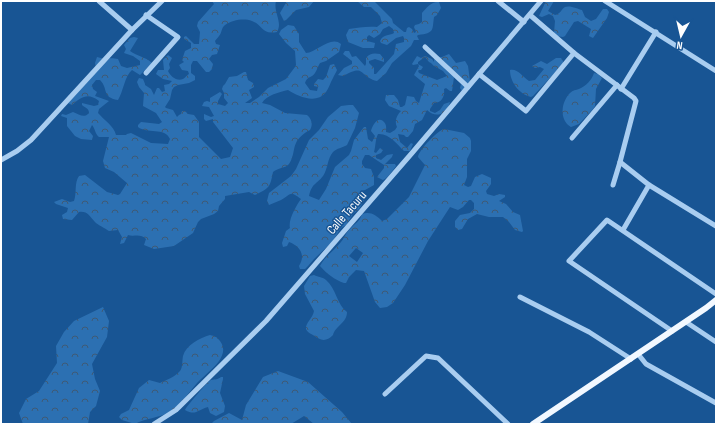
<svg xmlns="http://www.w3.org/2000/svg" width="717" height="425" font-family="'Sofia Sans Condensed',sans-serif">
<defs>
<pattern id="forest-crowns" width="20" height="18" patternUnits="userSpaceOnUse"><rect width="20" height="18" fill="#2c70b2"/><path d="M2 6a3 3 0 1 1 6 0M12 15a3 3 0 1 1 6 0" fill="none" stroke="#3f5a75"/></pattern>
</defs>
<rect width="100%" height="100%" fill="#185594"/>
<!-- forest -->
<g fill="url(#forest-crowns)" fill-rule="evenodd">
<path d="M212,1h64c-3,11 7,21 1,31 -16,3 -14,-7 -25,-11 -8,-3 -20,-1 -27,4 -4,3 -3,8 -6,11 -1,2 -3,3 -4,5l1,3 4,1 -3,9 -5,1 -3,4 4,5 -1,5 -3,3h-3l-9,-11h-4l-2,4v8l4,3v4l-6,3 -11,2 -4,2 -2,3 -2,9 -5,8 1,1 7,2 4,7 2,-2 2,-1 1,-3h3l3,3 6,1 5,7v15l22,22 9,-2 3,-9 -20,-26v-3l-7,2 -2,-2v-5l7,3 3,-1 -5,-9 -7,-1 2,-4 3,-1 3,1v-4l10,-6 2,2 -4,7v3l7,2 3,-3 -4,-5v-5l-2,-4 1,-3 2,-2 4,-7 8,-1 7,-4h2l2,8 5,3 1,4 -5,3 3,8 -7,5h5l9,-6 9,-9 18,-9 9,-12 1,-2 -1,-14 -9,-8 -7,-9 2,-4 7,-5 6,1 5,8v8l7,11c11,-1 25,-18 35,-9l-2,8 -13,9 -6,2c-2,3 -3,7 -5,10 -3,5 -8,3 -10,10l5,7 7,1 1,-4 -4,-1v-2l4,-5 5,1 3,-3 4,-12 4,-1 3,6c-1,3 -3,5 -4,8 -3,5 -4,10 -7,14 -10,13 -28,4 -38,-2 -8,2 -22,5 -26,13l8,2 15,8 22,2c5,4 6,10 3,15 -5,2 -12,8 -14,13 -3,6 -2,14 -7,21 -3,4 -12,4 -16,8 -3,15 -3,16 -18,23l-6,-3 -24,4v3l-6,7 -1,5 -4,3 -13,5 -3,3 -5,11 -19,13 -20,3 -10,-4 2,-6c-5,-6 -12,-2 -18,-4l-4,8 -4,1 2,-7 -4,-7 -9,1c-4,-3 -11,-6 -14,-9 -6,-6 -7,-11 -16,-10l-7,8 -9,-1 -1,-4 5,-3 1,-4 -12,-4 -2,-2 8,-3 8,3 4,-1c3,-8 0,-18 5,-25l6,-1 22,17 11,3 2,-1 7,-11 -13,-11 -9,-4 -2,-7 6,-24h-10c-4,-3 -4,-9 -7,-12l-3,6 4,5 -1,4 -11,-1 -6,-3 -8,-10v-8l-6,-2 1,-2 4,1 7,-3c6,2 11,7 16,1 0,-5 -4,-5 -7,-8v-2l12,3 4,-1 1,-4c-11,-9 -18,-4 -27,4l-4,-2 28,-35 -1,-5 2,-6c10,3 12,0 21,2l3,7 6,2 13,-3v-4l-7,-5 -9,-3 2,-4 -2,-4 6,-7 4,-1 4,1 -8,13c7,5 16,6 22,12l-12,12 -8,-5c-7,5 -9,22 -14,30 -17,-3 -9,-11 -18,-20h-4l-4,5 1,4 4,3 -2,4 14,5 -10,8 -1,4c6,7 16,13 18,22h10l1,-1 4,-1 20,10 17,1 2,-5c-5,-12 -23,-5 -32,-12v-2l3,-3 18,2 3,-2 -6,-9 -13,-7 1,-13 -5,-6 -2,-5 2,-4 4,1 2,5v1l6,4 3,6 3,-7h2l3,4 3,-1 -1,-6 5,-1 3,-3 -9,-2 -7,-5 2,-4h6l-1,-10 5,-5 4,3 -3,6 1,4 -2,3c2,5 9,11 15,8 2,-1 4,-4 6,-5l-1,-3 -6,-1 -3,-5 5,-3 -2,-2 3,-9 6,-3v-5l-7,-4v-2l2,-1 8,8h5l1,-12 -3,-6 1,-4 16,-18z"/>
<path d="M287,1h27l-5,6 -13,3 -10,10 -2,1 -4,-8z"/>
<path d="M357,1h17l18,18 1,4 11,9h2l1,-4 2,-1 3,2 2,4 2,-1 -2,-5 1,-2 4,-1 3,-2v-9c4,-5 10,-12 17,-11l2,6 -4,7 -3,2c-2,13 1,16 -16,18l-1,1 2,4h-5l-3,6 -19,17 -6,10 -9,8c-19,-5 -11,-18 -34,-5l-5,-1 6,-7 8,-4v-3l-9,-7 2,-3h4l3,6 4,-1 9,10 1,-2v-6c4,-5 8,-5 14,-4l4,5v3l-9,-3 -6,2v2l5,5v6h2l18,-20 2,-10 8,-2v-4l-1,-2 -7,2 -9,7 -6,-2 -1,-2c3,-7 9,-5 14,-8l-1,-4 -4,-3 -6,3 -3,5 -6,4 -5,-3 -2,2v4l8,2 -1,5h-11l-15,-6 -2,-7 3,-6c9,-1 18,-3 28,-2l5,-4 -2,-7 -9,-9h-7z"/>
<path d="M546,1h8l-6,10 7,4c6,-1 6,-6 10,-8 5,-2 13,2 17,3l3,7 6,4 5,-2 7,-10h4l2,3 -2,6 -14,20 -4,-2 2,-7 -13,-8 -4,1 -9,14 -2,1 -7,-1 -2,-3 1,-12 -2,-5 -4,-2 -7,3 -3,-1z"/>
<path d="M449,54l7,9 9,-2 3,5 2,15 -5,8 -3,2 -2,-3 1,-4 -7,-7 -2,14h-2l-4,-3 -2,1c1,7 -2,14 -10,14l-4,6v2l5,2 5,-3 4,-6 6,-2c-3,12 -14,17 -23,8l-5,10 -7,4 -2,7 -5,6h-2l-2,-2 -6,-1 2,8 7,6 4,-5 2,1 -3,7h-6c-7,-7 -15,-18 -26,-17 -3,6 -2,11 -4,18l2,1 4,-5 3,2 -2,3 -5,2v3l5,2 6,-5 6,-1 -1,3 -7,7h10l1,2c-4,5 -7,11 -13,14l-6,-3 7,-9v-3l-15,-10h-4l-3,6v3l3,4 6,1 3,8v8l-9,5 -5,1 5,5 -1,5 -5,8 -6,5 -7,11 -5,3 -9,14 -18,17 -6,7 -3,3h-5l-1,-3c7,-11 1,-20 -10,-24l-2,4 -4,1 -1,-4 4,-12 4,-3c-2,-8 6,-22 11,-29 -12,-9 -9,-5 -20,1 -4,2 -8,3 -12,5l-2,-4 2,-8 22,-17 5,-7 13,-29 10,-10 9,-13 13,-11 8,-1h4l6,8 -4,15 -8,17c-5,3 -10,3 -14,7 -6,7 -5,17 -10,24 -7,9 -11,7 -14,20l10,4 7,-11 9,-22 14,-12 2,-4 3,-11 10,-13h2l2,12 4,3 3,-6 -4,-5c1,-5 7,-16 13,-9 3,3 2,7 2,10l4,1 5,-3 2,-3c-3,-6 0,-12 4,-16l-12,-5 -4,-6 1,-5h8l4,5 2,7h2l3,-2 2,-9 7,1 2,4 3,2 6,-19 -11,-9 5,-9 -1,-2 -5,1 -1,-1 5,-8 4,2 4,-2 7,3 2,3v-5h8zM425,57l4,5 2,1 3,3 9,5 4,5 -10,4 -18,-7 -1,-2 1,-1h2l2,-3 -5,-3v-2z"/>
<path d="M556,58h5l2,3v3l-30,32 -2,1c-12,-3 -21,-15 -21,-27 7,-2 13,7 19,11l6,-1 9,-11 -4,-2 -5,1 -3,-2 9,-5 6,3z"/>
<path d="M594,73l4,1 4,4 -6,11 -1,17 -2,3 -14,15 -8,3c-12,-7 -10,-25 -1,-34 3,-3 6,-3 9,-4 7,-3 13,-9 15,-16z"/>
<path d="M444,129l20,4 6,5 1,3v10l-4,8v18l-3,8 4,2 3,-1 4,-9 7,-3 9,4v6l-5,7 1,3 7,2 5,-2 6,1v2l-6,4 7,3 7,8 7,3 3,16 -1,1 -7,-2 -6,-8 -6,-5h-14l-12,-3 -9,5 -6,10 -4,1 -3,-3v-6l5,-6 10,-2 4,-4v-6l-3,-3h-2l-6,7 -5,3 -8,-3 -22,34 -23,44 -12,18 -6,4 -7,1 -5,-6 -11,-31 -8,-1 -7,7 -3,6h-2c-9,-3 -18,-10 -24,-17 5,-10 15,-16 21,-24 4,-5 4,-8 9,-13 6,-7 9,-6 12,-15 8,-3 14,1 20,7l5,-2 22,-22 16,-32 -7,-8c1,-7 19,-26 26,-28zM356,248l7,5 -6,9 -8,-6z"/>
<path d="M314,275c4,2 9,2 12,5 10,8 11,25 21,32 0,11 -12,14 -14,23 -7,7 -12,6 -20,0 -2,-1 -6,-3 -7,-6 -1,-6 7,-11 8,-18l-9,-17 -1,-8 6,-10z"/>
<path d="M103,307l6,14 -2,16 -15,27 3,15 5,12 -4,15 -6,6 -2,12h-65l-4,-11 7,-14 13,-8 18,-28 -1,-17 8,-14 10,-11z"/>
<path d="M210,335c5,1 7,2 10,6 12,16 -13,31 -23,42 -9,10 -17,24 -30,30 -8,5 -22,5 -32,11l-13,-4 -3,-3 2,-3 8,-4 10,-22 10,-8 11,3c6,-3 15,-6 20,-12 3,-4 2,-10 3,-15 3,-11 17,-18 27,-21z"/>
<path d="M278,371l30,11 34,30 10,12h-38l-10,-8 -13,8h-80l3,-3 15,-8 13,7 4,-15 17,-28z"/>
<path d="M221,377h2v2l-3,14 5,13 -1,6 -8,4 -6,-3 -2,-6c-11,3 -12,9 -23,3 2,-4 23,-29 26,-30 5,-1 6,0 10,-3z"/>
</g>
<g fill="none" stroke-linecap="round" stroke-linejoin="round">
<!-- minor -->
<g stroke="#a9cdf0" stroke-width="5">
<path d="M99,1l33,29"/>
<path d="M498,1l26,21"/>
<path d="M605,1l111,70"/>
<path d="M530,15l44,38 60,45 2,3 -16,61 -7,23"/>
<path d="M425,47l43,40"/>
<path d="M146,73l32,-36 -32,-22"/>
<path d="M479,74l47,37 48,-58"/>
<path d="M621,89l35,-57"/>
<path d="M572,138l45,-53"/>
<path d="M1,160l16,-9 14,-11 101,-110 30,-29"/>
<path d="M620,162l29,23 67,41"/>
<path d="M623,230l26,-45"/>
<path d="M520,297l69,35 42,27"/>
<path d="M686,322l30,20"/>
<path d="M672,331l-103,-70 38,-41 109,74"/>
<path d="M638,354l8,10 70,39"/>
<path d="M385,394l41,-38 12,2 70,66"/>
<path d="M154,424l22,-14 90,-89 146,-168 129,-152"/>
</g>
<!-- major -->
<path stroke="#f2f8ff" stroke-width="6" d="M533,424l173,-116 10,-8"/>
</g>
<g text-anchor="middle" stroke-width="3" stroke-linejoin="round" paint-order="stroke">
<!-- street labels -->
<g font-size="13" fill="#fff" stroke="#185594">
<text transform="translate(346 212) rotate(-49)" y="5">Calle Tacuru</text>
</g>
</g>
<!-- border -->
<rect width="717" height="425" fill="none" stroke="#ffffff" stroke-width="4"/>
<!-- north arrow -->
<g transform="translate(681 36) rotate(188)" stroke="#185594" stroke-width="3" paint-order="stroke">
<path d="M0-3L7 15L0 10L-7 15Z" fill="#ffffff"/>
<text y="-6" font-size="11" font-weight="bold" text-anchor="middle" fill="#ffffff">N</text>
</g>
</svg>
